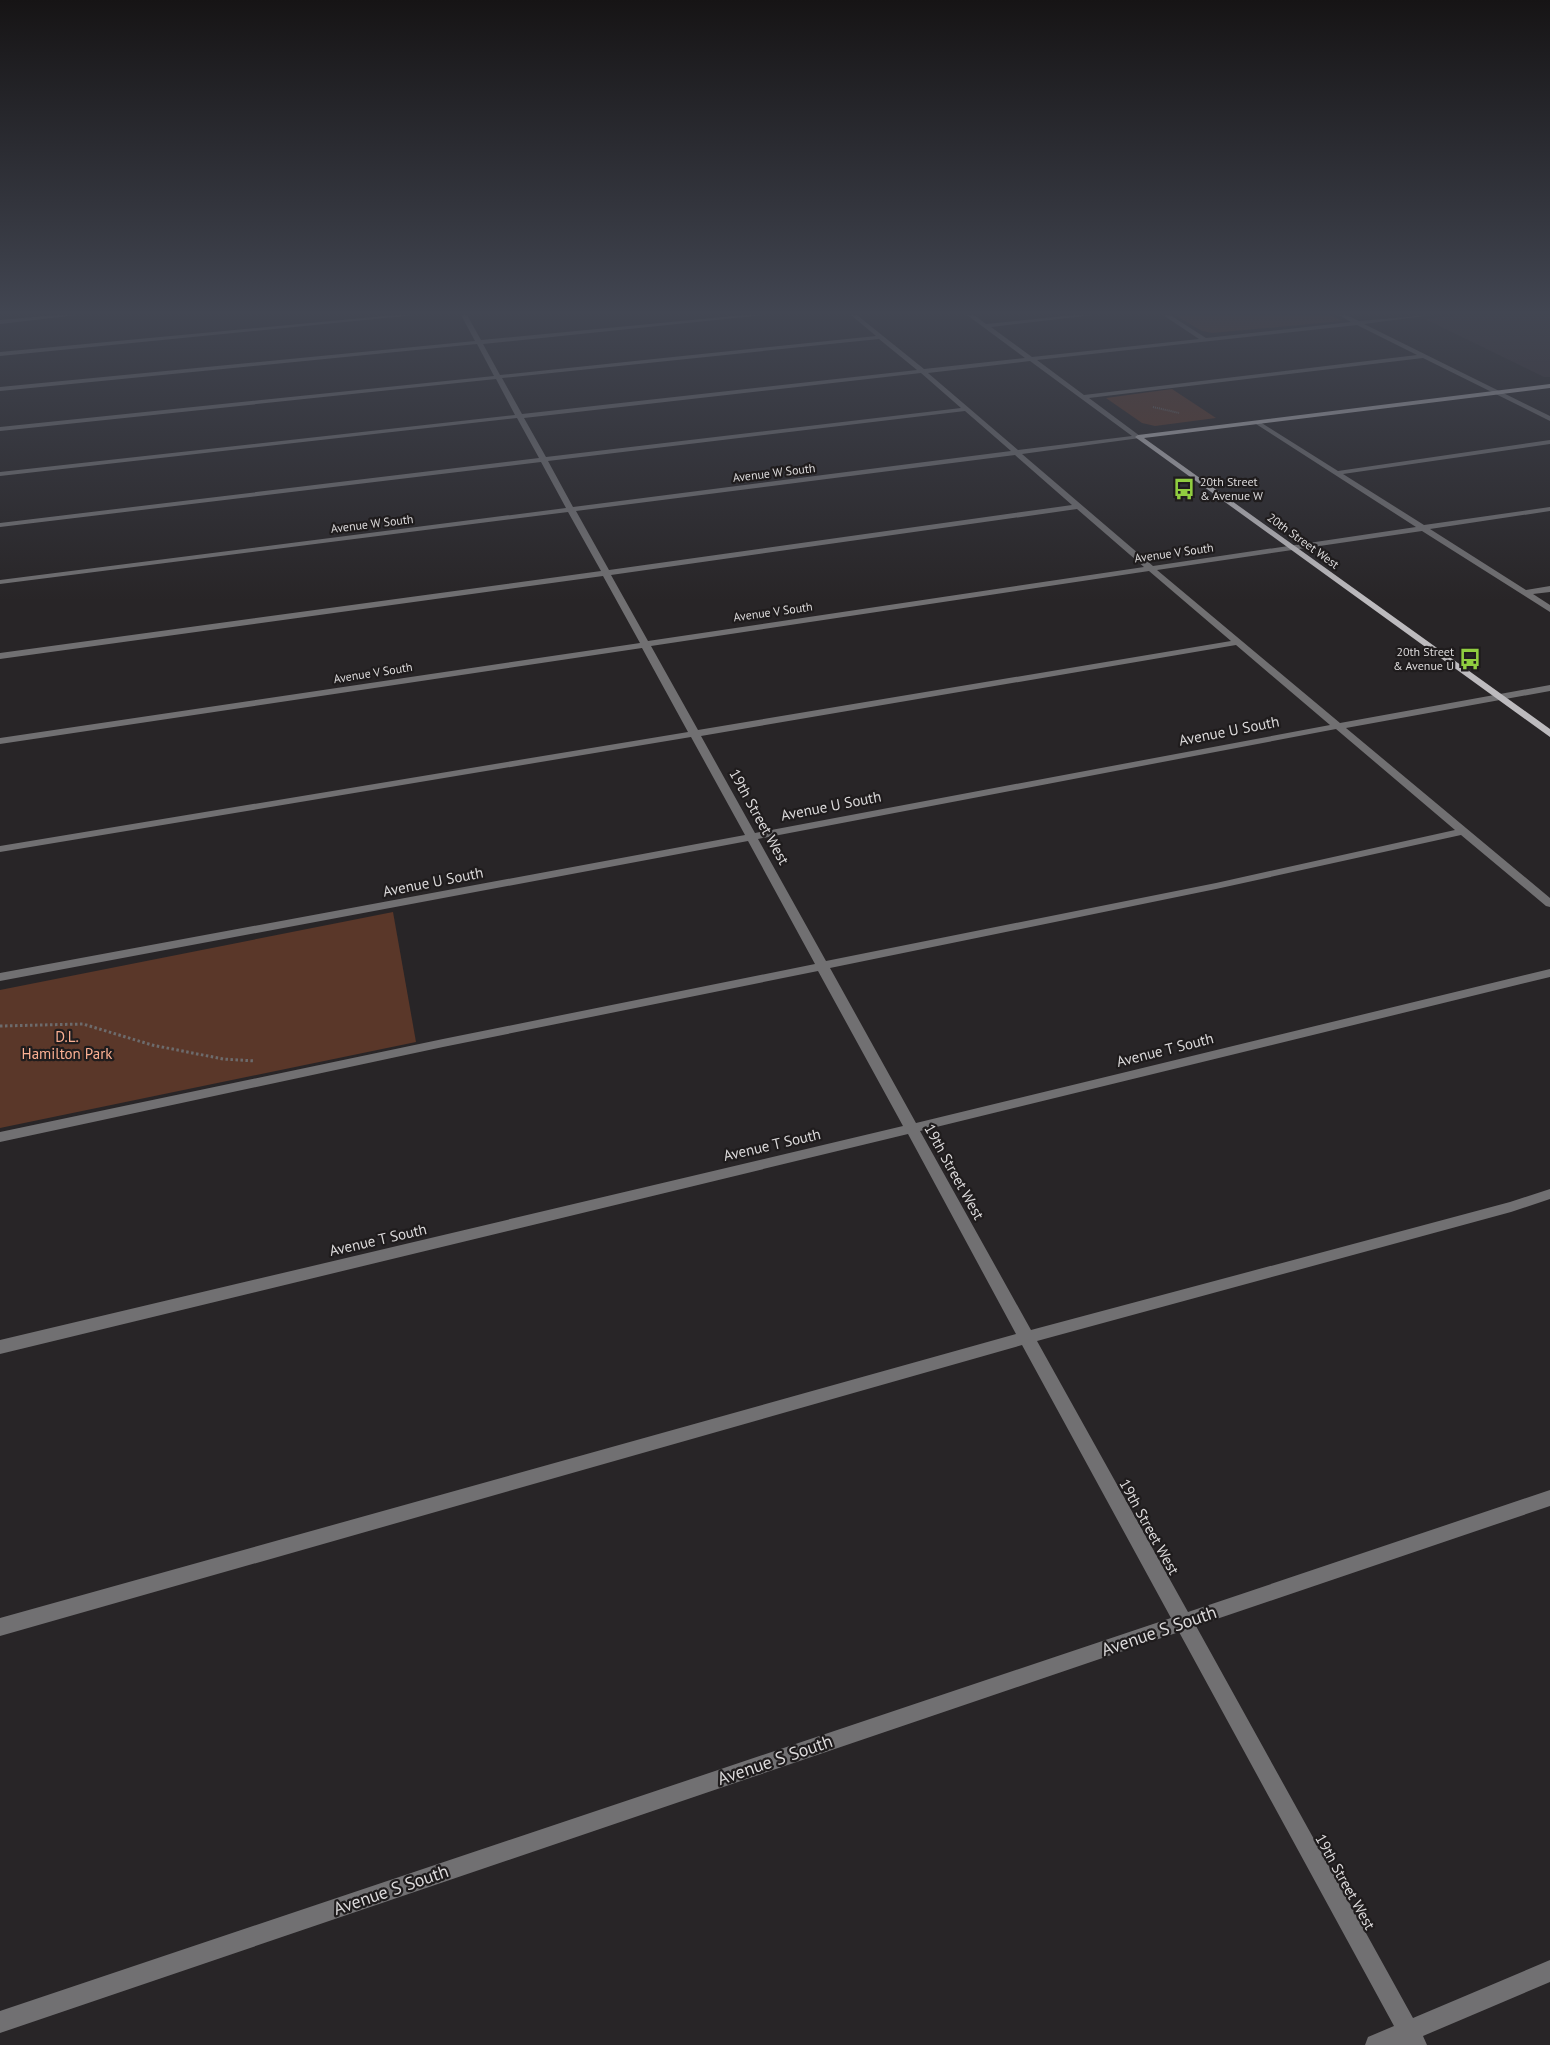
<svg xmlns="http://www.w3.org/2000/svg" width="1550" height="2045" font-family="'PT Sans',sans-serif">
<rect width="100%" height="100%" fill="#282527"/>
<!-- built -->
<path fill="#383035" d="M1459,315h91v62h-6l-119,-58z"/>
<!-- green -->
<g fill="#5a3729">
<path d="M1175,315h155l12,6 -130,12 -10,-2z"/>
<path d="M1172,389l44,29 -61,8 -13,-3 -36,-25z"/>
<path d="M393,912l23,130 -416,86v-138z"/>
</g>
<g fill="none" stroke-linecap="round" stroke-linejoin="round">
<!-- path-far1 -->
<path stroke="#6d6b6c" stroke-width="2" stroke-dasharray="1 1" stroke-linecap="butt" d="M1153,407l26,6"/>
<!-- path -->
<path stroke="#6d6b6c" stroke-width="3" stroke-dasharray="2.5 2.5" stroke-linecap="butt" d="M0,1026l83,-2 69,21 71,14 32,2"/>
<!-- minor -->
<g fill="#717072" fill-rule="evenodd">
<path d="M57,315h20l-77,9v-4z"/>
<path d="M395,315h20l-415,41v-4z"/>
<path d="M461,315h6l14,25 263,-25h20l-281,29 17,31 376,-39 -25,-21h6l67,54 101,-11 -58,-43h7l12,9 88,-9h19l-102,12 41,30 167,-18 -36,-24h7l36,23 145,-16 -12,-7h7l13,6 72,-6 -67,9 186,92v5l-2,-1 -125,-62 -334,40 51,38v2l-118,16 131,112 263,-39 -160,-103v-2h4l78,49 212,-31v4l-207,30 81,51 126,-18v4l-120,18 96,61 24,-4v6l-17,2 17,11v7l-128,-81 -265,39 183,153 210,-38v6l-204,37 204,170v9l-4,-1 -85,-71 -245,54 -386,79 86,155 634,-154v8l-630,154 111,199 479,-128 40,-13v10l-39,13 -474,129 151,271 362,-122v16l-354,120 217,392 137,-58v22l-127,54 4,9h-62l3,-8 26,-11 -215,-394 -1179,401v-22l1171,-393 -149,-273 -1022,291v-18l1016,-284 -108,-200 -908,220v-14l903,-214 -85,-155 -375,76 -443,95v-10l443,-93 372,-75 -67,-123 -748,140v-8l745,-138 -54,-98 -691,115v-6l688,-114 -46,-84 -642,96v-6l640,-95 -37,-67 -603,83v-6l601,-82 -33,-59 -568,72v-4l566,-72 -25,-46 -541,65v-4l539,-65 -22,-40 -517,58v-4l515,-57 -19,-36 -496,52v-4l494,-51 -17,-32 -477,47v-4l475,-46zM1357,325l60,30 -333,40 -47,-35zM879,339l38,31 -395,44 -20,-36zM1030,361l102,75 -114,14 -90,-77zM921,373l40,35 -415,49 -22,-39zM965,411l46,40 -438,56 -25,-46zM1015,455l57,50 -463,65 -33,-59zM1077,509l67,58 -496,74 -37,-66zM1149,571l82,70 -533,89 -47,-84zM1236,645l94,80 -575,108 -54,-97zM1336,729l119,101 -239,53 -390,78 -68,-122z"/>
</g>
<!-- major -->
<path fill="#bdbbbe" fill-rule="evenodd" d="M1550,384v4l-406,50 406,291v8l-415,-300 3,-2z"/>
</g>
<!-- sky -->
<linearGradient id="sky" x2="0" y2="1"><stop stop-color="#161415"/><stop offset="0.52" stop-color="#424652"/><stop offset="1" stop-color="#424652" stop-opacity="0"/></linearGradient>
<rect width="1550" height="601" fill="url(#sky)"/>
<!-- icons -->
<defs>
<g id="bus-bare" transform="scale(1.725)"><path d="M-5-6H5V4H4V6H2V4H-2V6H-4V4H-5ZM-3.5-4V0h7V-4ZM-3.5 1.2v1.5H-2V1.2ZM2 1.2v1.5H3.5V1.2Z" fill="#90cd40" stroke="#1f1c1d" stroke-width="2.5" paint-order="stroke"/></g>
</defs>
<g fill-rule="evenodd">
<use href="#bus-bare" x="1184" y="489"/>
<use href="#bus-bare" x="1470" y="659"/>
</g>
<g text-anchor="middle" stroke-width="4.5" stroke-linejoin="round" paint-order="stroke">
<!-- far-street labels -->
<g font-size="12" fill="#dbd9da" stroke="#1f1c1d">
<text transform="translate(774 473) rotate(-7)" y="4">Avenue W South</text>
<text transform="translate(372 524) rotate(-7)" y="4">Avenue W South</text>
<text transform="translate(1303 541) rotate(36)" y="4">20th Street West</text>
<text transform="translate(1174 553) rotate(-8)" y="4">Avenue V South</text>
<text transform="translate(773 612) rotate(-8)" y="4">Avenue V South</text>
<text transform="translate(373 673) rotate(-9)" y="4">Avenue V South</text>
</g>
<!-- far-poi labels -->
<g font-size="12" fill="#dbd9da" stroke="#1f1c1d" text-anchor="start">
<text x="1200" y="486">20th Street<tspan x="1200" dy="14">&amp; Avenue W</tspan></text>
<text x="1454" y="656" text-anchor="end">20th Street<tspan x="1454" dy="14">&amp; Avenue U</tspan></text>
</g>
<!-- street labels -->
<g font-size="15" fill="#dbd9da" stroke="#1f1c1d">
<text transform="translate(1229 731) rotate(-11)" y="5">Avenue U South</text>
<text transform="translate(831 806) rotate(-11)" y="5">Avenue U South</text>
<text transform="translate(759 817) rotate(61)" y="5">19th Street West</text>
<text transform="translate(433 882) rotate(-11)" y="5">Avenue U South</text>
<text transform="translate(1165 1050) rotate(-14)" y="5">Avenue T South</text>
<text transform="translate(772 1145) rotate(-13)" y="5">Avenue T South</text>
<text transform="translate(954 1172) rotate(61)" y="5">19th Street West</text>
<text transform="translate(378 1240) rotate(-13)" y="5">Avenue T South</text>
<text transform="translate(1149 1527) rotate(61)" y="5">19th Street West</text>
<text transform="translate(1345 1882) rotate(61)" y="5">19th Street West</text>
</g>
<!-- park labels -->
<g font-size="15" fill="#fbb093" stroke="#1f1c1d">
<text x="67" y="1042">D.L.<tspan x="67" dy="17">Hamilton Park</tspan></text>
</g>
<!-- near-street labels -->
<g font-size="18" fill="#dbd9da" stroke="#1f1c1d">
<text transform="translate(1159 1631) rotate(-19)" y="6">Avenue S South</text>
<text transform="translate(775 1760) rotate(-19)" y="6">Avenue S South</text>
<text transform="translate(391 1890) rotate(-19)" y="6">Avenue S South</text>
</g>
</g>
</svg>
